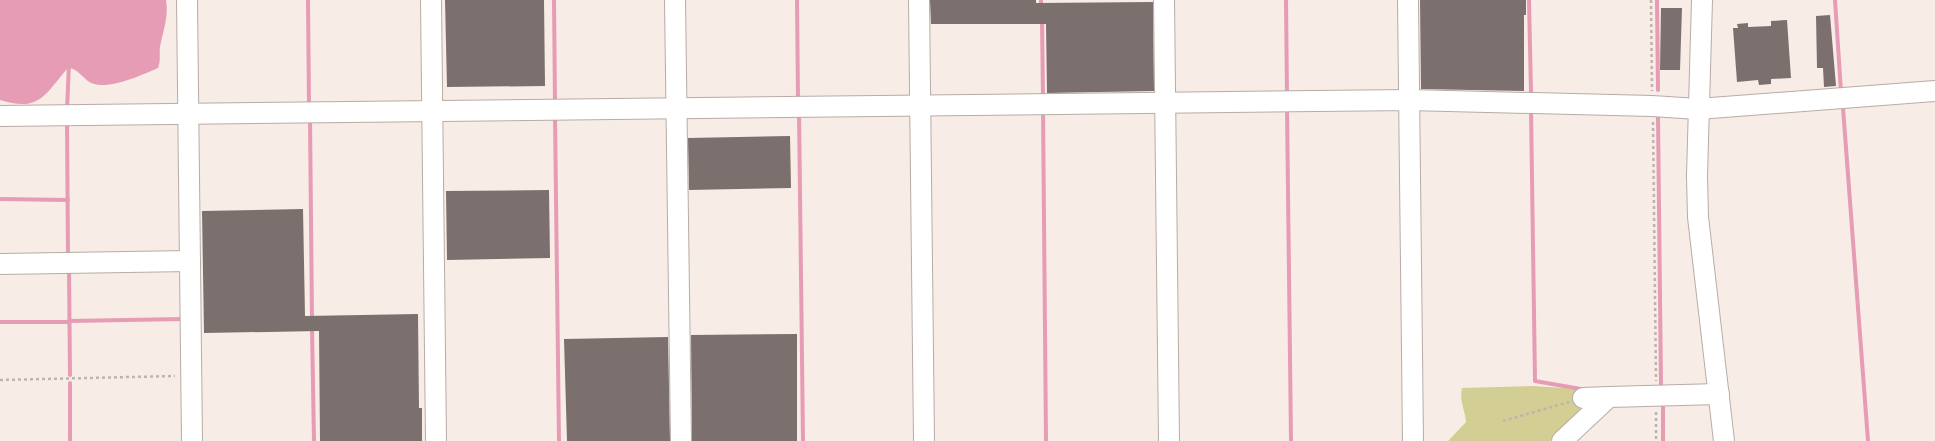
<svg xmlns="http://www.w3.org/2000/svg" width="1935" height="441" font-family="'PT Sans Narrow',sans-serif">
<rect width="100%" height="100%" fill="#f8ece6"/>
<!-- green -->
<path fill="#d3ce94" d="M1532,386l48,3 4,17 -34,35h-102l18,-19c-1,-12 -7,-22 -4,-34z"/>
<!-- water -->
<path fill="#e69cb4" d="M0,0h166c3,16 -3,31 -6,47 -1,8 1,13 -2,21 -16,7 -47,21 -64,16 -9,-2 -14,-14 -24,-16l-3,1c-23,27 -28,43 -67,31z"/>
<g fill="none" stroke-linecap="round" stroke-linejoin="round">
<!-- stream -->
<g stroke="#e69cb4" stroke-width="4">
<path d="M308,0l1,106"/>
<path d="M554,0l1,103"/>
<path d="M797,0l1,101"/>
<path d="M1041,0v8"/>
<path d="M1286,0l1,96"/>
<path d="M1529,0l2,92"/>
<path d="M1657,0l1,90"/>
<path d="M1835,0l6,92"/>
<path d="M1042,19l1,79"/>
<path d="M1287,107l4,334"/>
<path d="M1843,108l25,333"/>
<path d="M1043,109l3,332"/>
<path d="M67,110l2,-46"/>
<path d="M1531,110l4,271 46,8 1,3"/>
<path d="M799,111l4,330"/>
<path d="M555,115l4,326"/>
<path d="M1658,117l3,269"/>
<path d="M310,119l2,202"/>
<path d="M67,121l1,137"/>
<path d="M0,199l68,1"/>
<path d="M69,269l1,106"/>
<path d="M69,321l115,-2"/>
<path d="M0,322h69"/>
<path d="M312,327l2,114"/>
<path d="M70,383v58"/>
<path d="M1663,407v34"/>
</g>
</g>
<!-- building -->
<g fill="#7b706e">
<path d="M445,0h99l1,86 -98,1z"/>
<path d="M930,0h106v3l117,-1 1,89 -107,2 -1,-69h-115z"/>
<path d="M1420,0h106v15h-2v76l-103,-2z"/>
<path d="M1661,8h21l-2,62h-20z"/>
<path d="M1830,15l6,71 -12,1 -1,-19h-6l-1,-52z"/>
<path d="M1787,20l4,58 -20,1v5l-12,1 -1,-5 -21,2 -4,-54h5l-1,-4 11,-1v4l23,-1v-5z"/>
<path d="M790,136l1,52 -102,2 -1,-52z"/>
<path d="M549,190l1,68 -103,2 -1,-69z"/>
<path d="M303,209l2,107 113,-2 1,94h3v33h-102l-1,-110 -115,2 -2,-122z"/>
<path d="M797,334v107h-105l-1,-106z"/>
<path d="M668,337l2,104h-103l-3,-102z"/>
</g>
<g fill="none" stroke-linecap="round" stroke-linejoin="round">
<!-- minor casing -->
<g stroke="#b7aca6" stroke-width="22">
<g id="minor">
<path d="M187,0l5,441"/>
<path d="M431,0l5,441"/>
<path d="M675,0l6,441"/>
<path d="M919,0l5,441"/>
<path d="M1164,0l5,441"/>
<path d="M1408,0l5,441"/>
<path d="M1702,0l-5,176 1,41 26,224"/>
<path d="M0,116l1409,-16 243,6 46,3 237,-18"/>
<path d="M0,264l190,-3"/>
<path d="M1583,398l26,-1"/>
<path d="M1562,441l47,-44 110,-3"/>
</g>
</g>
<!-- path -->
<g stroke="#beb4af" stroke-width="2.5" stroke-dasharray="3 3" stroke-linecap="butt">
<path d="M1651,0l1,91"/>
<path d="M1653,122l3,259"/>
<path d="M0,380l175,-4"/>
<path d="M1656,412v29"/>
<path d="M1503,421l66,-19"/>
</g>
<!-- minor -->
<use href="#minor" stroke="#fff" stroke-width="20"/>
</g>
</svg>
